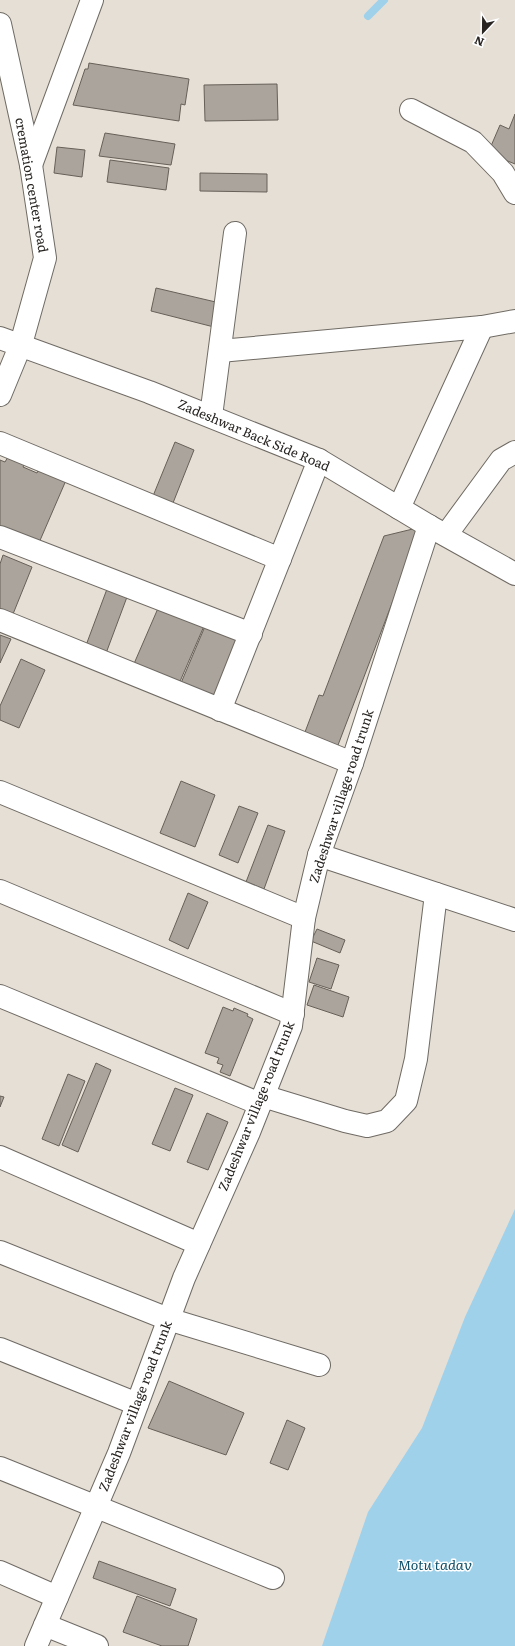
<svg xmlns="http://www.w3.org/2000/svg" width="515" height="1646" font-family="Literata,serif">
<rect width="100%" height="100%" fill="#e5dfd6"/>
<!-- water -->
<path fill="#a0d1ea" d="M515,1209v437h-193l46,-134 54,-84 43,-111z"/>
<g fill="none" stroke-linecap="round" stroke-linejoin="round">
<!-- stream -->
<path stroke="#a0d1ea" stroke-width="8" d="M368,16l16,-16"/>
</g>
<!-- building -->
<g fill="#aaa49c" stroke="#666059">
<path d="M89,63l100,16 -4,26 -4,-1 -2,17 -106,-16 12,-36h3z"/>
<path d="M277,84l1,36 -73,1 -1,-36z"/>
<path d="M515,114v50l-27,-11 12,-28 9,4z"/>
<path d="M105,133l70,11 -4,21 -72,-9z"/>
<path d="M57,147l28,3 -3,27 -28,-4z"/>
<path d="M110,160l59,8 -3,22 -59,-8z"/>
<path d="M200,173l67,1v18l-67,-1z"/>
<path d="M156,288l64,15 -6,24 -63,-16z"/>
<path d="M175,442l19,8 -23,58 -18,-12z"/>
<path d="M9,455l17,6 -3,6 14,6 3,-7 27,12 -32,74 -35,-21v-71l5,2z"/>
<path d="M421,527l-86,226 -33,-13 17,-45 4,1 61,-160z"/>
<path d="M3,555l29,12 -21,52 -11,-5v-50z"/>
<path d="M107,589l20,8 -22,59 -20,-8z"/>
<path d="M159,606l45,20 -26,60 -45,-20z"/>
<path d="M206,624l35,15 -25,59 -35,-15z"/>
<path d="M0,635l11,4 -11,24z"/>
<path d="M21,659l24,11 -26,58 -19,-8v-14z"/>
<path d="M181,781l34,14 -20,52 -35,-14z"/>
<path d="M239,806l19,7 -20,50 -19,-8z"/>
<path d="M268,825l17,6 -21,58 -18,-7z"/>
<path d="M188,893l20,9 -20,47 -19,-9z"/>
<path d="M317,929l28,11 -5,13 -29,-12z"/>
<path d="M317,958l22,7 -8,24 -22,-7z"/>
<path d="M314,985l35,12 -6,20 -36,-12z"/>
<path d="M223,1007l10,4 1,-3 14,6 -1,2 6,3 -23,57 -10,-4 3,-7 -6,-2 2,-5 -14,-5z"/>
<path d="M96,1063l15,7 -33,82 -16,-7z"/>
<path d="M68,1074l17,7 -26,65 -17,-7z"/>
<path d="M175,1088l18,7 -23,56 -18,-7z"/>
<path d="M0,1096l4,1 -4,10z"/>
<path d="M207,1113l21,9 -20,48 -21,-8z"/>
<path d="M169,1381l75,32 -18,42 -78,-27z"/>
<path d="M287,1420l18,8 -17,42 -18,-7z"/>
<path d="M99,1561l77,28 -6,17 -77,-28z"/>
<path d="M137,1596l60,23 -9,27h-26l-39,-14z"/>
</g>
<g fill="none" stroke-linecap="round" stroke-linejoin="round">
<!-- minor casing -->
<g stroke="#6f6a63" stroke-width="24">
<g id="minor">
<path d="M0,24l31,141 14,93 -24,86 -21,51"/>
<path d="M411,110l62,32 30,31 12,20"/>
<path d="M31,165l61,-165"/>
<path d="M0,338l149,54 170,68 110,66 86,48"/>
<path d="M220,351l262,-24 33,-6"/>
<path d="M211,416l24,-183"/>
<path d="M0,443l280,116"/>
<path d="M399,508l83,-181"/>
<path d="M446,535l55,-75 14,-8"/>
<path d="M0,537l251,97"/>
<path d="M0,620l352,143"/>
<path d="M220,710l99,-250"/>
<path d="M0,792l304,126"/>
<path d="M319,855l196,65"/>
<path d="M0,891l293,123"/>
<path d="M0,996l260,108"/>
<path d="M263,1096l82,25 22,5 20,-5 19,-20 10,-42 20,-165"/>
<path d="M0,1157l199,87"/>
<path d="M0,1252l168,67 151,46"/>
<path d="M0,1349l137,55"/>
<path d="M0,1468l273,110"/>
<path d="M0,1572l57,25"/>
<path d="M45,1625l52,21"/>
<path d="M36,1646l83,-193 65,-175 65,-146 42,-106 13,-108 15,-63 33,-92 77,-237"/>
</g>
</g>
<!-- minor -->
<use href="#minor" stroke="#fff" stroke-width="22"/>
</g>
<g text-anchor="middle" stroke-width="3" stroke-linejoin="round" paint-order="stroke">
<!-- street labels -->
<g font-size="13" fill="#272421" stroke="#fff">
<text transform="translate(32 185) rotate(80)" y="5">cremation center road</text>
<text transform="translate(254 435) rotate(23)" y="5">Zadeshwar Back Side Road</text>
<text transform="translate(341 796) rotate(-72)" y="5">Zadeshwar village road trunk</text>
<text transform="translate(256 1106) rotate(-68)" y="5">Zadeshwar village road trunk</text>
<text transform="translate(135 1406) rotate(-69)" y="5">Zadeshwar village road trunk</text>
</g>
<!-- water labels -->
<g font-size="14" font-style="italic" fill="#104f68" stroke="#fff">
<text x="435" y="1570">Motu tadav</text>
</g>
</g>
<!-- north arrow -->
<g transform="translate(483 32) rotate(202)" stroke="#ffffff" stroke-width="3" paint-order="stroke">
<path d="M0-3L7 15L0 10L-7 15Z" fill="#272421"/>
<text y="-6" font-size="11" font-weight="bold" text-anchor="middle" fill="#272421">N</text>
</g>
</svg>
